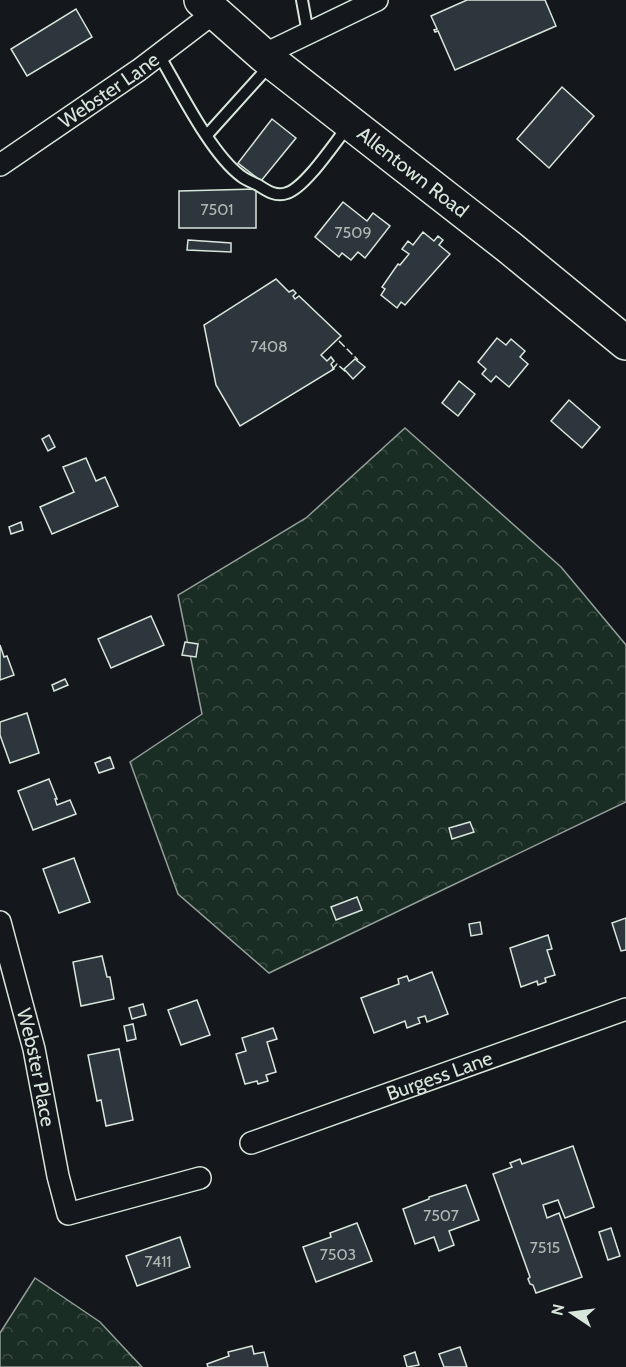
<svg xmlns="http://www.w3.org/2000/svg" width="626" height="1367" font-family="Cabin,sans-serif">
<defs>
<pattern id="forest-crowns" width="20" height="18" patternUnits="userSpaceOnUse" patternTransform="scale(1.5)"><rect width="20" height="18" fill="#1a2d24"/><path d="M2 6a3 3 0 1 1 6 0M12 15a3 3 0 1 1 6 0" fill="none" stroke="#3b4b43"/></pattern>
</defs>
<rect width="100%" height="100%" fill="#14181c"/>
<!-- forest -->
<g fill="url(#forest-crowns)" stroke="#939e99" stroke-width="1.5">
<path d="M405,428l156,139 65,78v157l-357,171 -91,-79 -48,-132 72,-48 -24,-119 128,-77z"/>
<path d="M35,1278l65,44 42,45h-142v-34z"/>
</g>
<!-- building -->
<g fill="#2c363c" stroke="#d8e6dc" stroke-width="1.5">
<path d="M467,0h78l11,26 -101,44 -17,-39 -3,1 -1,-2 3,-1 -6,-13z"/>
<path d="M76,9l16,28 -65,39 -16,-27z"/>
<path d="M562,87l32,29 -45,52 -32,-29z"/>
<path d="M272,119l24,19 -35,43 -23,-18z"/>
<path d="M256,189v39h-77v-37z"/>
<path d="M343,202l24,19 6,-8 17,13 -25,32 -7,-6 -7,8 -9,-7 -3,4 -24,-20z"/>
<path d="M423,232l11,9 4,-5 5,4 -4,5 11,9 -45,51 -4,-3 -4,6 -16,-13 4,-6 -3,-2 16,-23 2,1 9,-11 -7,-5 6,-8 5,4z"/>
<path d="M188,240l43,3v9l-44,-2z"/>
<path d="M276,279l13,13 4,-2 3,3 -3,3 2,3 4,-3 42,40 -20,19 6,6 4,-4 3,4 -3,3 3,5 -94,57 -24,-41 -12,-60z"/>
<path d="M497,338l9,7 5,-6 14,12 -5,6 8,7 -19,23 -13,-11 -5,6 -9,-8 4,-5 -8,-7z"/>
<path d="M355,359l10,8 -12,12 -9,-10z"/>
<path d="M459,381l16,13 -17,22 -16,-13z"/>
<path d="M569,400l31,27 -18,21 -31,-27z"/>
<path d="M49,435l6,12 -7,4 -6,-12z"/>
<path d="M86,458l10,23 9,-4 13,29 -66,28 -12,-27 34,-15 -11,-25z"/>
<path d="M21,522l2,8 -12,4 -2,-7z"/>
<path d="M151,616l13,29 -53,23 -13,-29z"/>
<path d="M185,642l13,2 -2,13 -14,-2z"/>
<path d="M0,645l4,12 3,-1 7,19 -14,5z"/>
<path d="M65,679l3,6 -14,6 -2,-6z"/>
<path d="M27,713l12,40 -29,10 -10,-28v-13z"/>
<path d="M110,757l4,11 -15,5 -4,-10z"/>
<path d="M49,779l8,20h-2l2,6 13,-5 6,14 -43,16 -15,-39z"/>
<path d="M470,822l4,10 -22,7 -3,-11z"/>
<path d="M74,858l16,44 -31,11 -16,-44z"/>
<path d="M357,897l5,13 -26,10 -5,-13z"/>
<path d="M626,918v32l-5,1 -9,-28z"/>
<path d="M480,922l2,12 -11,2 -2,-12z"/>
<path d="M548,935l4,14 -5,1 8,25 -10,3 1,4 -8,3 -1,-4 -16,6 -11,-39z"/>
<path d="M102,956l5,21h3l4,22 -33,7 -8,-44z"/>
<path d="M432,972l16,42 -21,8 -2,-6 -7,2 2,5 -13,5 -2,-7 -31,12 -13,-35 38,-14 -1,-5 9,-3 2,5z"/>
<path d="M197,1000l13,35 -29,10 -13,-35z"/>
<path d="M143,1004l3,11 -14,4 -3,-11z"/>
<path d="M133,1024l3,15 -9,2 -3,-15z"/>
<path d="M273,1028l4,11 -10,3 9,30 -10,3 2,6 -10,3 -1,-3 -12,3 -9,-30 10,-3 -4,-13z"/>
<path d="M119,1049l14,71 -27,6 -5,-26 -4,1 -9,-46z"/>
<path d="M573,1146l21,61 -29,11 -7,-18 -15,5 4,13 12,-5 23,64 -46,16 -3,-8 -3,-1 -2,-5 2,-2 -37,-103 19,-7 -2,-4 10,-4 2,5z"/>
<path d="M466,1185l13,35 -30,11 5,14 -15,6 -5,-14 -19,7 -12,-35 26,-10v-2z"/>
<path d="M357,1223l15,38 -56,21 -13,-35 28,-10 -1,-4z"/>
<path d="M611,1228l9,28 -12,4 -9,-28z"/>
<path d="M180,1237l10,30 -53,19 -11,-30z"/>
<path d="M252,1346l2,8 10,-2 4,15h-60l-1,-3 22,-8 -1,-4z"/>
<path d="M460,1347l7,20h-23l-5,-13z"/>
<path d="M415,1352l4,13 -12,2 -3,-11z"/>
</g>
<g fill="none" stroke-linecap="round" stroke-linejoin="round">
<!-- lane casing -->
<g stroke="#d8e6dc" stroke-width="14">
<g id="lane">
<path d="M302,0l6,33"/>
<path d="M159,55c20,34 52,99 82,121 5,4 11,6 17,9 9,6 18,12 29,8 19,-6 48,-51 62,-68"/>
<path d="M207,135l64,-71"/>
</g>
</g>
<!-- street casing -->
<g stroke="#d8e6dc" stroke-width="24">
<g id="street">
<path d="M263,55l114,-55"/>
<path id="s1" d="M0,165l139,-95 76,-58"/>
<path id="s2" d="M0,922l34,127 24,127 10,38 132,-36"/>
<path id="s3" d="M251,1143l375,-134"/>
</g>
</g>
<!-- primary casing -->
<g stroke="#d8e6dc" stroke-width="36">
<g id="primary">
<path id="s4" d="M201,0l62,55 246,192 117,96"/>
</g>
</g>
<!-- lane -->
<use href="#lane" stroke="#14181c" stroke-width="10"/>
<!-- street -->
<use href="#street" stroke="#14181c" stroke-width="21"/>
<!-- primary -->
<use href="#primary" stroke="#14181c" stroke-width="33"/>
<!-- fence -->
<g stroke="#d8e6dc" stroke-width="1.5" stroke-dasharray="8 3" stroke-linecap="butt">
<path d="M339,341l19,19"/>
<path d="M332,370l5,-6 9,8"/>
</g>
</g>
<g text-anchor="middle" stroke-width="4.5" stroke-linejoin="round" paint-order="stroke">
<!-- number labels -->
<g font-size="16" fill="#adbab4">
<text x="217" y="215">7501</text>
<text x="353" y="238">7509</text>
<text x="269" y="352">7408</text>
<text x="441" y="1221">7507</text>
<text x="545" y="1253">7515</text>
<text x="338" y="1260">7503</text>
<text x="158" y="1267">7411</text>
</g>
<!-- street labels -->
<g font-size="20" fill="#d8e6dc" stroke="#14181c">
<text dy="7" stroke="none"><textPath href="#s1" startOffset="132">Webster Lane</textPath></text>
<text dy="7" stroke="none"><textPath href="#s4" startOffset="273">Allentown Road</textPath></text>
<text dy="7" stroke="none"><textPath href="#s2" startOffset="150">Webster Place</textPath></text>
<text dy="7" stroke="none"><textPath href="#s3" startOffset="200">Burgess Lane</textPath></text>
</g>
</g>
<!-- north arrow -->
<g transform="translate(572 1313) rotate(283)" stroke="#14181c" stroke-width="4.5" paint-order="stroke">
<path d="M0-4.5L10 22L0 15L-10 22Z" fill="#d8e6dc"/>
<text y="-9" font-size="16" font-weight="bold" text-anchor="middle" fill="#d8e6dc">N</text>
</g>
</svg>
